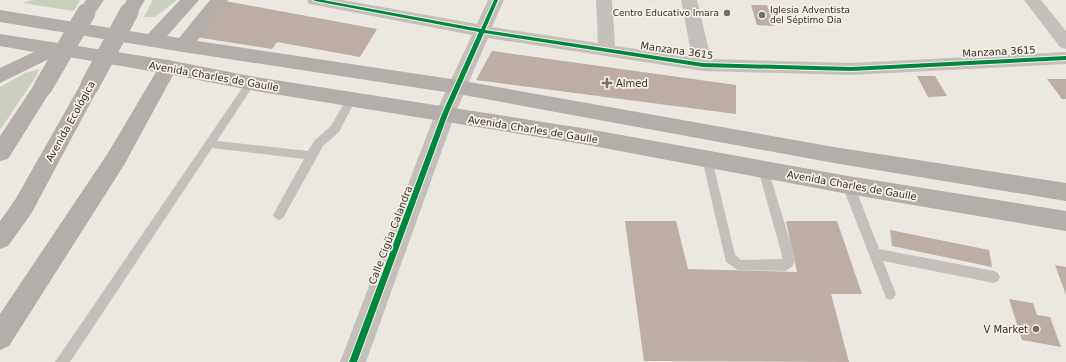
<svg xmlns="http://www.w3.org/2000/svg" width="1066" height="362" font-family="'DejaVu Sans',sans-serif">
<rect width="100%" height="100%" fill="#ebe7e1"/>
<!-- green -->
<g fill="#cbcfbd">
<path d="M33,0h47l-6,11 -52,-8z"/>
<path d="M153,0h24l-22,17h-11z"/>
<path d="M39,69l-2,6 -37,55v-43l25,-14z"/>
</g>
<!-- building -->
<g fill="#bcada5">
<path d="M225,1l152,28 -17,28 -83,-15 -5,7 -76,-12z"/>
<path d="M751,5h16l7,21 -17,-1z"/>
<path d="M492,51l244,34v29l-260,-34z"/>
<path d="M917,76h18l12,20 -19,1z"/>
<path d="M1047,79h19v20h-4z"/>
<path d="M625,221h51l12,48 109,3 -11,-51h51l25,73h-31l18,68 -205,-1z"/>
<path d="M890,230l99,20 3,17 -100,-21z"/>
<path d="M1055,265l11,2v28z"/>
<path d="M1009,299l24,4 4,12 13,2 11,30 -39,-7z"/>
</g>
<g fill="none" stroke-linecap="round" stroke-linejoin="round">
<!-- lane -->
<g fill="#c4bfba" fill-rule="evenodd">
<path d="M250,80l5,3 -38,58 91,10 7,-11 16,-14 17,-30h6l2,3 -17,33 -16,14 -40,72 -4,2 -4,-2 -2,-3 31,-56 -92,-11 -142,214h-15l192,-281z"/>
<path d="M707,155l4,1 1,3 23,96 6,5 42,-1 -25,-90 1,-3 4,-1 4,1 28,91c0,7 -4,12 -10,14l-47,-1 -12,-8 -24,-103 1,-3z"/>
<path d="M848,181l4,1 2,3 25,64 115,22 4,2 2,4 -2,4 -4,2 -111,-22 13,33 -2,4 -4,2 -4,-2 -44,-113 2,-3z"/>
</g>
<!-- street -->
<g fill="#c4bfba" fill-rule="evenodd">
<path d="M307,0h36l134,24 11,-24h16l-12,27 106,16 -2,-43h16l3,46 77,11 -11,-57h16l14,59 140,4 215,-11v12l-215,11 -148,-4 -215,-33 -33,76 -89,248h-26l95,-248 37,-79 -157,-30 -6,-1z"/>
<path d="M1024,0h17l25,31v18l-6,-2z"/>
</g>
<!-- primary -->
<g fill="#b3aea9" fill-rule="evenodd">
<path d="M86,0h18l-12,17 -6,2 -6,-2 -3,-4z"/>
<path d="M127,0h18l-10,16 -6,2 -6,-2 -3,-4z"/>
<path d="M180,0h19l-32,36 12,2 31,-38h18l-31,41 261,39 376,67 232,36v18l-232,-38 -376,-69 -275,-42 -183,-30v-12l148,24z"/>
<path d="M0,34l168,26 82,16 338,53 260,47 218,35v20l-218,-37 -260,-49 -338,-55 -77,-15 -49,90 -115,181 -9,4v-36l108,-161 48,-81 -99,-17 -57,28v-15l34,-16 -34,-6z"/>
<path d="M90,78l7,2 3,5 -69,129 -23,32 -8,3v-28l15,-21 68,-120z"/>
<path d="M43,80l7,2 3,5 -45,72 -8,2v-25l36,-54z"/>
</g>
<!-- primary-bridge -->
<g stroke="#b3aea9" stroke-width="19">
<path d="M90,85l39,-73"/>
<path d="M43,87l43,-74"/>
</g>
<!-- cycleway casing -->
<g stroke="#f7f1e9" stroke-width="2">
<path id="cycleway" d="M313,0h10l158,29 13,-29h4l-13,30 218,33 148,4 215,-11v4l-215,11 -148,-4 -219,-34 -36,81 -91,248h-8l93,-248 37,-82 -164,-31z"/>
</g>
<!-- cycleway -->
<use href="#cycleway" fill="#00873e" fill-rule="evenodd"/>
</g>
<!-- markers -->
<g fill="#746e69" stroke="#f7f1e9" stroke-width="1.5">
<circle cx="727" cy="13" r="4"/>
<circle cx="762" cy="15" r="4"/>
<path d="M605 77h4v4h4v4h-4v4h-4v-4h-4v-4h4z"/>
<circle cx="1036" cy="329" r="4"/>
</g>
<g text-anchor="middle" stroke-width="3.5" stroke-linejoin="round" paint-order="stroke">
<!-- far-poi labels -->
<g font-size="9" fill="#342d29" stroke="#f7f1e9" text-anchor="start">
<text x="770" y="13">Iglesia Adventista<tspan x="770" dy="10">del Séptimo Dia</tspan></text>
<text x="719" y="16" text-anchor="end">Centro Educativo Imara</text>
</g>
<!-- street labels -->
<g font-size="10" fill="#342d29" stroke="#f7f1e9">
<text transform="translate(677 50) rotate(8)" y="4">Manzana 3615</text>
<text transform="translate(999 51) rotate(-3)" y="4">Manzana 3615</text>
<text transform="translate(214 76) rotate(10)" y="4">Avenida Charles de Gaulle</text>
<text transform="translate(70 121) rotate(-61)" y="4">Avenida Ecológica</text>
<text transform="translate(533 129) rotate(9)" y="4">Avenida Charles de Gaulle</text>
<text transform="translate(852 185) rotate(10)" y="4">Avenida Charles de Gaulle</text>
<text transform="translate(390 235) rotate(-69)" y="4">Calle Cigüa Calandra</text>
</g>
<!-- poi labels -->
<g font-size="10" fill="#342d29" stroke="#f7f1e9" text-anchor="start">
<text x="616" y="87">Almed</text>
<text x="1028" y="333" text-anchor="end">V Market</text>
</g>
</g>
</svg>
